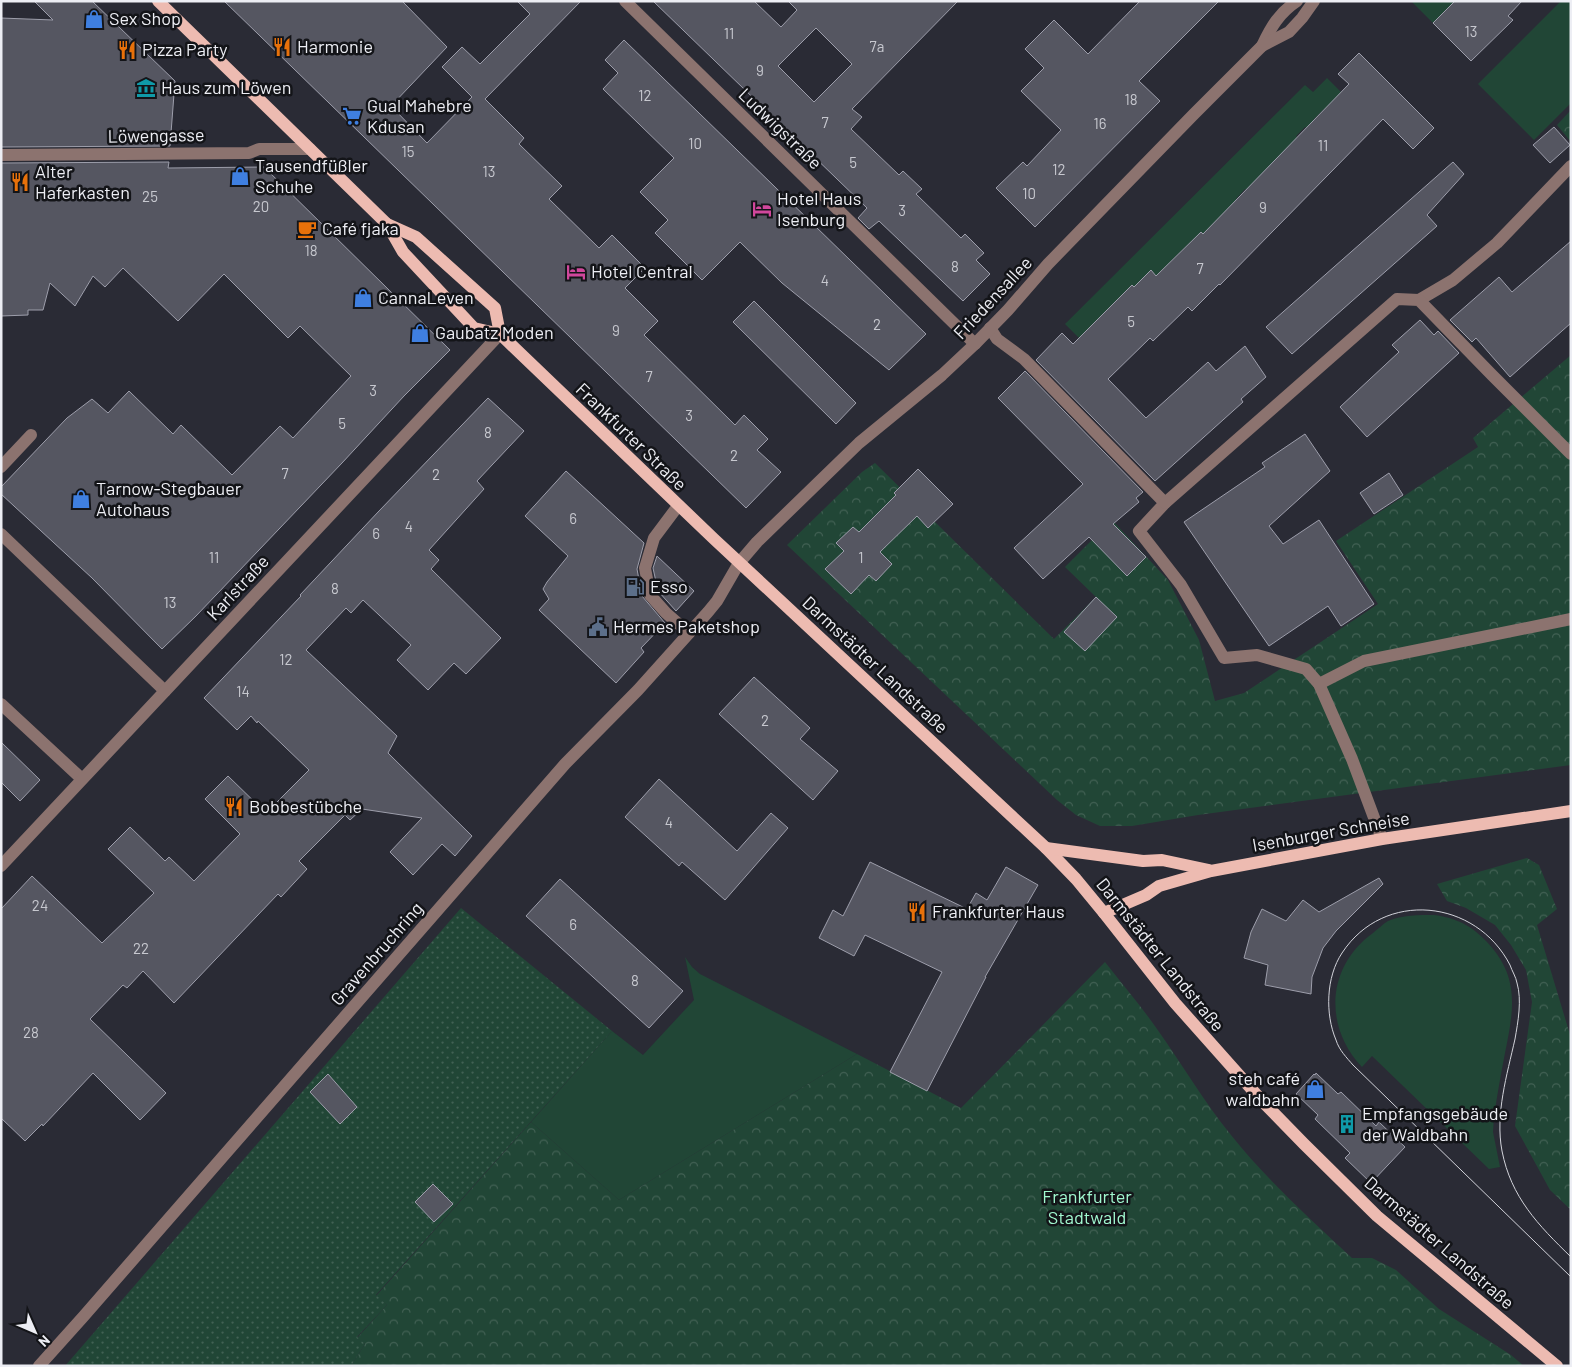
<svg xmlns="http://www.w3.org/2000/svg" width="1572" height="1367" font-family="Barlow,sans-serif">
<defs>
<pattern id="forest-crowns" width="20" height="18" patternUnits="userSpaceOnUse" patternTransform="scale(1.25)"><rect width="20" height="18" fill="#214636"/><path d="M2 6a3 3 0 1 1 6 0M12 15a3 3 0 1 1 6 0" fill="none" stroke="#426154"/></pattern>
<pattern id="garden-dots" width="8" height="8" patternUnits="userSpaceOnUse" patternTransform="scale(1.25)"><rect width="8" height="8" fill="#214636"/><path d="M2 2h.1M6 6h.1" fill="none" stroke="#426154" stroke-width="1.8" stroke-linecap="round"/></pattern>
</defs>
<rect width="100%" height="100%" fill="#2a2b35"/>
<!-- green -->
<g fill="#214636">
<path d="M1411,1h44l-22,22z"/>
<path d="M1561,1h10v102l-37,37 -56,-56z"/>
<path d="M1327,78l16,16 -17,17 -2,-2 -11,11 1,2 -6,7 -3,-2 -9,9 2,2 -45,45 -5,8 -3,-2 -9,10 2,2 -35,33 -2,-2 -28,27 -15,19 -7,-8 -17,17 -2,-2 -36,36 2,2 -17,17 -16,-16 240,-239 8,7z"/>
<path d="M1434,915c22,3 37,10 53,27 33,35 27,67 18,111 -4,21 -8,42 -11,64l-1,15 7,35 -11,2 -117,-113 -10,11c-39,-41 -35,-101 11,-134 5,-4 10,-9 15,-12 14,-6 31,-6 46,-6z"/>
<path d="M685,957l7,10 8,7 157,80 -238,146 -88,-78 81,-91 31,24 51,-55z"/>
</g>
<!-- forest -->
<g fill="url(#forest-crowns)">
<path d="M1571,110v32l-14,-17z"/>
<path d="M1571,355v410l-373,50 -66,11h-32l-24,-11 -19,-15 -270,-255 75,-73 13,-9 179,176 42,-42 -31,-30 47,-47 56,60 31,60 16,61 29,-8 134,-89 -42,-63 142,-94 -5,-9z"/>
<path d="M1527,858l12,7 18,44 -20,16 34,113v172l-21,-20 -35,-64 17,-124 -6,-32 -15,-25 -16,-20 -29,-17 -19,-7 -10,-17z"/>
<path d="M1105,962c18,23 36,44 52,67 25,35 47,73 74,106 36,45 79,84 121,123h20l24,12 43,39 72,46 13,11h-1173l14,-22 -8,-6 30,-33 -11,-9 155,-174 88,78 238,-146 104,54z"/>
</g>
<!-- garden -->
<path fill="url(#garden-dots)" d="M461,908l151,123 -236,264 11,10 -30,32 8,7 -14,22h-286z"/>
<!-- building -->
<g fill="#555661" stroke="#9d9eab" fill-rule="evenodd">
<path d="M34,1h58l83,80 -5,65 -169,1v-129l52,2z"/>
<path d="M224,1h178l45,46 -56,59 36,37 45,-46 -30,-30 20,-20 18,17 50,-50 -13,-13h64l-96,98 39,39 -5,6 43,42 -13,13 50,49 13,-13 33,33 -20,20 33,33 -14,14 91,90 9,-10 24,24 -11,11 24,22 -35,36z"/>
<path d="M653,1h101l27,26 16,-17 -9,-9h170l-106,108 10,8 -11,12 48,46 4,-4 19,18 -6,5 45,44 4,-4 19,19 -8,7 14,14 -27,27 -84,-80 -10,8 -11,-11 9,-10zM816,28l36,36 -38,38 -36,-36z"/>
<path d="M1140,1h79l-80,80 21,20 -125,126 -39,-39 27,-26 4,4 34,-36 -40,-39 23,-23 -19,-19 29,-29 34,34z"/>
<path d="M1455,1h67l-14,15 5,4 -42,41 -38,-38z"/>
<path d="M624,40l302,294 -37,36 -107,-87 -42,-41 -38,38 -47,-47 13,-13 -28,-28 34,-34 -71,-69 15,-16 -13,-13z"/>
<path d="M1359,53l75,75 -21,21 -30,-30 -163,166 -1,-1 -27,27 -4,-4 -35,34 -3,-3 -42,41 38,39 62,-56 8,9 29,-25 21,31 -25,22 2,3 -88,79 -119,-121 26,-27 11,11 59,-59 2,2 17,-17 5,6 45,-44 2,2 146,-150 -11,-10z"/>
<path d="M1554,127l16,18 -20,18 -17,-18z"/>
<path d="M169,162l-1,6 96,-1 186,183 -46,46 -62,67 -146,153 -34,33 -70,-71 -91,-84v-7l66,-69 25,-19 16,14 21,-22 44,43 8,-9 51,50 48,-49 13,12 58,-62 -51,-50 -12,12 -64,-64 -46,47 -55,-53 -18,19 -12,-11 -18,30 -25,-23 -7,27h-15v5l-27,1v-153z"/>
<path d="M1453,162l11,12 -37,41 10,11 -145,128 -26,-27z"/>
<path d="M1571,241v82l-61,54 -34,-39 -4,4 -22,-22 49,-43 13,15z"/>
<path d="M754,301l102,102 -20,21 -103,-102z"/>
<path d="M1420,320l14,15 4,-4 21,22 -92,84 -27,-30 59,-55 -7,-7z"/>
<path d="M1025,371l118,121 -7,6 3,4 -26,22 33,33 -19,19 -38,-39 -46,42 -29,-31 69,-64 -85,-86z"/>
<path d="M488,398l36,33 -47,50 7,8 -55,61 10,10 -8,9 70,69 -35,36 -12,-11 -26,27 -31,-30 14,-15 -48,-45 -12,13 -5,-5 -40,42 91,86 -9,17 84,83 -17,20 -13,-12 -29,31 -23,-23 32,-34 -60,-9 -12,11 -5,-5 -46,46 8,8 -26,28 -3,-3 -104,109 -31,-32 -16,17 -4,-3 -33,34 76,74 -26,27 -47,-47 -50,53 -1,-2 -17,17 -24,-23v-209l31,-33 70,67 52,-50 -46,-44 22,-22 35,34 4,-4 25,24 46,-47 -35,-35 23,-23 38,37 43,-43 -51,-49 -1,2 -6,-7 -14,14 -33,-32 97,-102 -1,-1 79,-84z"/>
<path d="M1305,434l25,37 -61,55 14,18 36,-24 55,84 -33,22 -13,-20 -59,40 -85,-124 81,-55 -3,-4z"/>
<path d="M918,469l35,35 -25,24 -11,-12 -37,36 12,12 -16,17 -7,-6 -18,19 -26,-25 19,-18 -8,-8 17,-16 6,5 37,-37 -2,-2z"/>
<path d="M566,471l78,72 -7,26 5,27 23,27 -24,25 3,4 -28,31 -77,-73 10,-11 -6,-10 4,-7 21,-26 -43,-40z"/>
<path d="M1389,473l14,22 -29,19 -14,-21z"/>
<path d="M657,556l37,35 -18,20 -18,-20 -5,-23z"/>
<path d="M1096,597l21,20 -32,34 -21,-19z"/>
<path d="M754,677l56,51 -10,11 38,32 -25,29 -94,-86z"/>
<path d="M1,742l39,38 -20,21 -19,-19z"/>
<path d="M659,779l78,72 34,-38 17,15 -63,72 -43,-38 -3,4 -54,-49z"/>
<path d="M870,862l97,47 9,-16 11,7 19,-33 32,18 -53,92h1l-59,114 -37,-19 52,-100 -77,-37 -11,21 -35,-18 14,-28 10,6z"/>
<path d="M1379,878l4,6 -47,47 -13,17 -11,29 -1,17 -46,-9 3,-20 -24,-7 7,-26 11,-23 24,12 17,-21 16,12z"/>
<path d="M560,879l123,112 -34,37 -123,-112z"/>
<path d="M1316,1073l22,21 3,-2 35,34 3,-4 26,25 -34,36 -26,-25 5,-5 -35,-34 3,-4 -22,-21 18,-20 1,1z"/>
<path d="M328,1074l29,33 -17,17 -30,-32z"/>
<path d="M433,1184l20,20 -19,18 -19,-20z"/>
</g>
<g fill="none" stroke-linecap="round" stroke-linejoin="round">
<!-- minor -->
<g stroke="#8c736f" stroke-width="12">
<path d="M625,1l350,343"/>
<path d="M1262,46c9,-19 17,-33 35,-45"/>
<path d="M1,155l248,-2 10,-4h51"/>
<path d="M1419,300l34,-20 44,-37 74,-77"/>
<path d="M990,328l7,11 27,20 141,144 -26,28 42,54 43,73 33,-3 49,14 13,15 33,75 30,80"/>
<path d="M1,467l30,-32"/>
<path d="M1165,503l232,-204 22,1 73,75 79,79"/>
<path d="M678,506l-24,32 -9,30 5,27 16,18 23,20"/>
<path d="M1,534l164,157"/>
<path d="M1319,684l45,-23 207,-42"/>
<path d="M1,704l81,75"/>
<path d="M1,866l499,-532"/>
<path d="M39,1366l44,-49 482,-553 73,-74 70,-78 9,-11 22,-38 18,-21 102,-99 83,-68 33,-31 33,-34 40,-46 146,-150 68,-68 27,-14 13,-14 12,-17"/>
</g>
<!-- major -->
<g stroke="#edbbb1" stroke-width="12">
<path d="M158,1l229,223 16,28 71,76 26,6 214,205 332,309 30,31 28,34 71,90 88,99 41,42 73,72 180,150"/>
<path d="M387,224l29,13 79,71 5,26"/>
<path d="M1046,848l97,13 19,-1 47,10"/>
<path d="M1104,913l42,-18 13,-9 52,-15 171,-32 189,-28"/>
</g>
<!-- tram -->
<path stroke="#d2d3da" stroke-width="1" d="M1571,1257c-33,-32 -60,-60 -69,-106 -7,-37 5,-76 13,-112 3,-17 7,-39 2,-56 -1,-6 -5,-12 -7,-18 -34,-66 -126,-76 -168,-12 -16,24 -17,61 -6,87 3,10 11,18 17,25l218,212"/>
</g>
<!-- icons -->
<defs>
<g id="shop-bare" transform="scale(1.5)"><path d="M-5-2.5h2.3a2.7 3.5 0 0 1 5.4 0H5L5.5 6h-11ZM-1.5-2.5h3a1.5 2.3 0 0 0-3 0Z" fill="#3f7fe0" stroke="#131418" stroke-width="2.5" paint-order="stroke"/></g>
<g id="restaurant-bare" transform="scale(1.5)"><path d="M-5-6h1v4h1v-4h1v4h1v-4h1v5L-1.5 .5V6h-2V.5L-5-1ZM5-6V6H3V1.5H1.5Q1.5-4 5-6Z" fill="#e8710a" stroke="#131418" stroke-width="2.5" paint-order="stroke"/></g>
<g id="museum-bare" transform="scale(1.5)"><path d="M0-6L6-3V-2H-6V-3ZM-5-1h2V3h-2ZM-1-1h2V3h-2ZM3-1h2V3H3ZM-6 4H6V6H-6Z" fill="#0f9aa8" stroke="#131418" stroke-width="2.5" paint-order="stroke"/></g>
<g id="supermarket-bare" transform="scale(1.5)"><path d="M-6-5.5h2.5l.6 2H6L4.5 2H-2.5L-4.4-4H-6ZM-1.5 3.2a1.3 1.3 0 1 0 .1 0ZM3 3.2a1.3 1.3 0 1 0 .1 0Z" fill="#3f7fe0" stroke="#131418" stroke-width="2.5" paint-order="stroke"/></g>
<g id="hotel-bare" transform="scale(1.5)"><path d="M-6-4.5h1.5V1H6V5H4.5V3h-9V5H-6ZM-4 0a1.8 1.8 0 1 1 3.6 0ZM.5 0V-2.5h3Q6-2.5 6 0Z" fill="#d1479c" stroke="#131418" stroke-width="2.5" paint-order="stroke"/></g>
<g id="cafe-bare" transform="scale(1.5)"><path d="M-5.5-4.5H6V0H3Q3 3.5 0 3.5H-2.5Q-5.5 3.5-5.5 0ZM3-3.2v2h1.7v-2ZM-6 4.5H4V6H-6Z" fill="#e8710a" stroke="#131418" stroke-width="2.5" paint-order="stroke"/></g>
<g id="fuel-bare" transform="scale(1.5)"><path d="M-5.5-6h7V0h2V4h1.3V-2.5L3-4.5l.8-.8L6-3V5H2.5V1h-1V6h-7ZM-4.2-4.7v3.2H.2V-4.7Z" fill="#5c6f8a" stroke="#131418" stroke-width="2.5" paint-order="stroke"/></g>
<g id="civic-bare" transform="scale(1.5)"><path d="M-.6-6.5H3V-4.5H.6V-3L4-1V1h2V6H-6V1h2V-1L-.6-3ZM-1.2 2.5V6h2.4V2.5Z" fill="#5c6f8a" stroke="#131418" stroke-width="2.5" paint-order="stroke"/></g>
<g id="building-bare" transform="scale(1.5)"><path d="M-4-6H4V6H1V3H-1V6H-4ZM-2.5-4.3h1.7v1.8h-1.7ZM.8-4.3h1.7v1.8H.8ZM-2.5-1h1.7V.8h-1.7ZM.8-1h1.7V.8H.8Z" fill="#0f9aa8" stroke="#131418" stroke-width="2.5" paint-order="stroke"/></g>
</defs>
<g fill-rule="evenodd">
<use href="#shop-bare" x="94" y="19"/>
<use href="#restaurant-bare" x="282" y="47"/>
<use href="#restaurant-bare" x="127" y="50"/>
<use href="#museum-bare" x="146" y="88"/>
<use href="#supermarket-bare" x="352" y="116"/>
<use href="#shop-bare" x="240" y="176"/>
<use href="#restaurant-bare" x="20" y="182"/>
<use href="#hotel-bare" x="762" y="209"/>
<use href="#cafe-bare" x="307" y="229"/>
<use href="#hotel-bare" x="576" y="272"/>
<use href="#shop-bare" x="363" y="298"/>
<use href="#shop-bare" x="420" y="333"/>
<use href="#shop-bare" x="81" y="499"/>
<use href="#fuel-bare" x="635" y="587"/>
<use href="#civic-bare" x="598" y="627"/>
<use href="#restaurant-bare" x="234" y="807"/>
<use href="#restaurant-bare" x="917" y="912"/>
<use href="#shop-bare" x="1315" y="1089"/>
<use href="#building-bare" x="1347" y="1124"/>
</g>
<g text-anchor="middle" stroke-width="5" stroke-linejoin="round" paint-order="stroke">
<!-- number labels -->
<g font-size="15" fill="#c7c8cf">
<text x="1471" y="37">13</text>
<text x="729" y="39">11</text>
<text x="877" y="52">7a</text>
<text x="760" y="76">9</text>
<text x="645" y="101">12</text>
<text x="1131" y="105">18</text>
<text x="825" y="128">7</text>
<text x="1100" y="129">16</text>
<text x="695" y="149">10</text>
<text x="1323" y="151">11</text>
<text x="408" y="157">15</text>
<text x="853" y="168">5</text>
<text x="1059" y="175">12</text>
<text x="489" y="177">13</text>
<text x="1029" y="199">10</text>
<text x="150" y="202">25</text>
<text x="261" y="212">20</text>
<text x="1263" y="213">9</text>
<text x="902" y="216">3</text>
<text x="311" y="256">18</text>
<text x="955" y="272">8</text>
<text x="1200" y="274">7</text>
<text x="825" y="286">4</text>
<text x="1131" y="327">5</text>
<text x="877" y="330">2</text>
<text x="616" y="336">9</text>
<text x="649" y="382">7</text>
<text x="373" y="396">3</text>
<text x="689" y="421">3</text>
<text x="342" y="429">5</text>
<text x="488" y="438">8</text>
<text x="734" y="461">2</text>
<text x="285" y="479">7</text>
<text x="436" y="480">2</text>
<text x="573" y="524">6</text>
<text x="409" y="532">4</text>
<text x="376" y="539">6</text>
<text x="214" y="563">11</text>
<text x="861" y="563">1</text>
<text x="335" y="594">8</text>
<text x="170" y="608">13</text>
<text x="286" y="665">12</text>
<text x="243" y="697">14</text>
<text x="765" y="726">2</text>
<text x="669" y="828">4</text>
<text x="40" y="911">24</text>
<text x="573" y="930">6</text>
<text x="141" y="954">22</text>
<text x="635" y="986">8</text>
<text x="31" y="1038">28</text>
</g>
<!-- poi labels -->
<g font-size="18" fill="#edeef4" stroke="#131418" text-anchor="start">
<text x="109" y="25">Sex Shop</text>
<text x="297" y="53">Harmonie</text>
<text x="142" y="56">Pizza Party</text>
<text x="161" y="94">Haus zum Löwen</text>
<text x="367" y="112">Gual Mahebre<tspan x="367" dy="21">Kdusan</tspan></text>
<text x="255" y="172">Tausendfüßler<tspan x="255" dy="21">Schuhe</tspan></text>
<text x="35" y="178">Alter<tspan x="35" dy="21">Haferkasten</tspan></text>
<text x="777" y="205">Hotel Haus<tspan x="777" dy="21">Isenburg</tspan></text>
<text x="322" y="235">Café fjaka</text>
<text x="591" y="278">Hotel Central</text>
<text x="378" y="304">CannaLeven</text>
<text x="435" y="339">Gaubatz Moden</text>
<text x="96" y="495">Tarnow-Stegbauer<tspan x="96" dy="21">Autohaus</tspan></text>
<text x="650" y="593">Esso</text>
<text x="613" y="633">Hermes Paketshop</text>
<text x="249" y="813">Bobbestübche</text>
<text x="932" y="918">Frankfurter Haus</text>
<text x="1300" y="1085" text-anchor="end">steh café<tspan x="1300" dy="21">waldbahn</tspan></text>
<text x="1362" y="1120">Empfangsgebäude<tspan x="1362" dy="21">der Waldbahn</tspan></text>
</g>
<!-- street labels -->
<g font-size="18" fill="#edeef4" stroke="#131418">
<text transform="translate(780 129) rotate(44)" y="6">Ludwigstraße</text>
<text transform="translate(156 136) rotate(-1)" y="6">Löwengasse</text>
<text transform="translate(993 298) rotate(-47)" y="6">Friedensallee</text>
<text transform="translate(631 437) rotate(44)" y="6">Frankfurter Straße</text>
<text transform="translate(238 588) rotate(-47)" y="6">Karlstraße</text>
<text transform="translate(875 665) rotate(43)" y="6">Darmstädter Landstraße</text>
<text transform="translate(1331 832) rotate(-10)" y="6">Isenburger Schneise</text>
<text transform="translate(377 954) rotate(-49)" y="6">Gravenbruchring</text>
<text transform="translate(1160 955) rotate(51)" y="6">Darmstädter Landstraße</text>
<text transform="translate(1439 1243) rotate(41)" y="6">Darmstädter Landstraße</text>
</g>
<!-- park labels -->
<g font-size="18" fill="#a1f8d0" stroke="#131418">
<text x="1087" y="1203">Frankfurter<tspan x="1087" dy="21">Stadtwald</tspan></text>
</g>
</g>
<!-- border -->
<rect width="1572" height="1367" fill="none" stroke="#edeef4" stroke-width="5"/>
<!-- north arrow -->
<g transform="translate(35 1332) rotate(135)" stroke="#131418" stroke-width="4" paint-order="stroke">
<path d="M0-4L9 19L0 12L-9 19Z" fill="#edeef4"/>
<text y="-8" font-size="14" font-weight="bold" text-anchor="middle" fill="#edeef4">N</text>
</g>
</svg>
